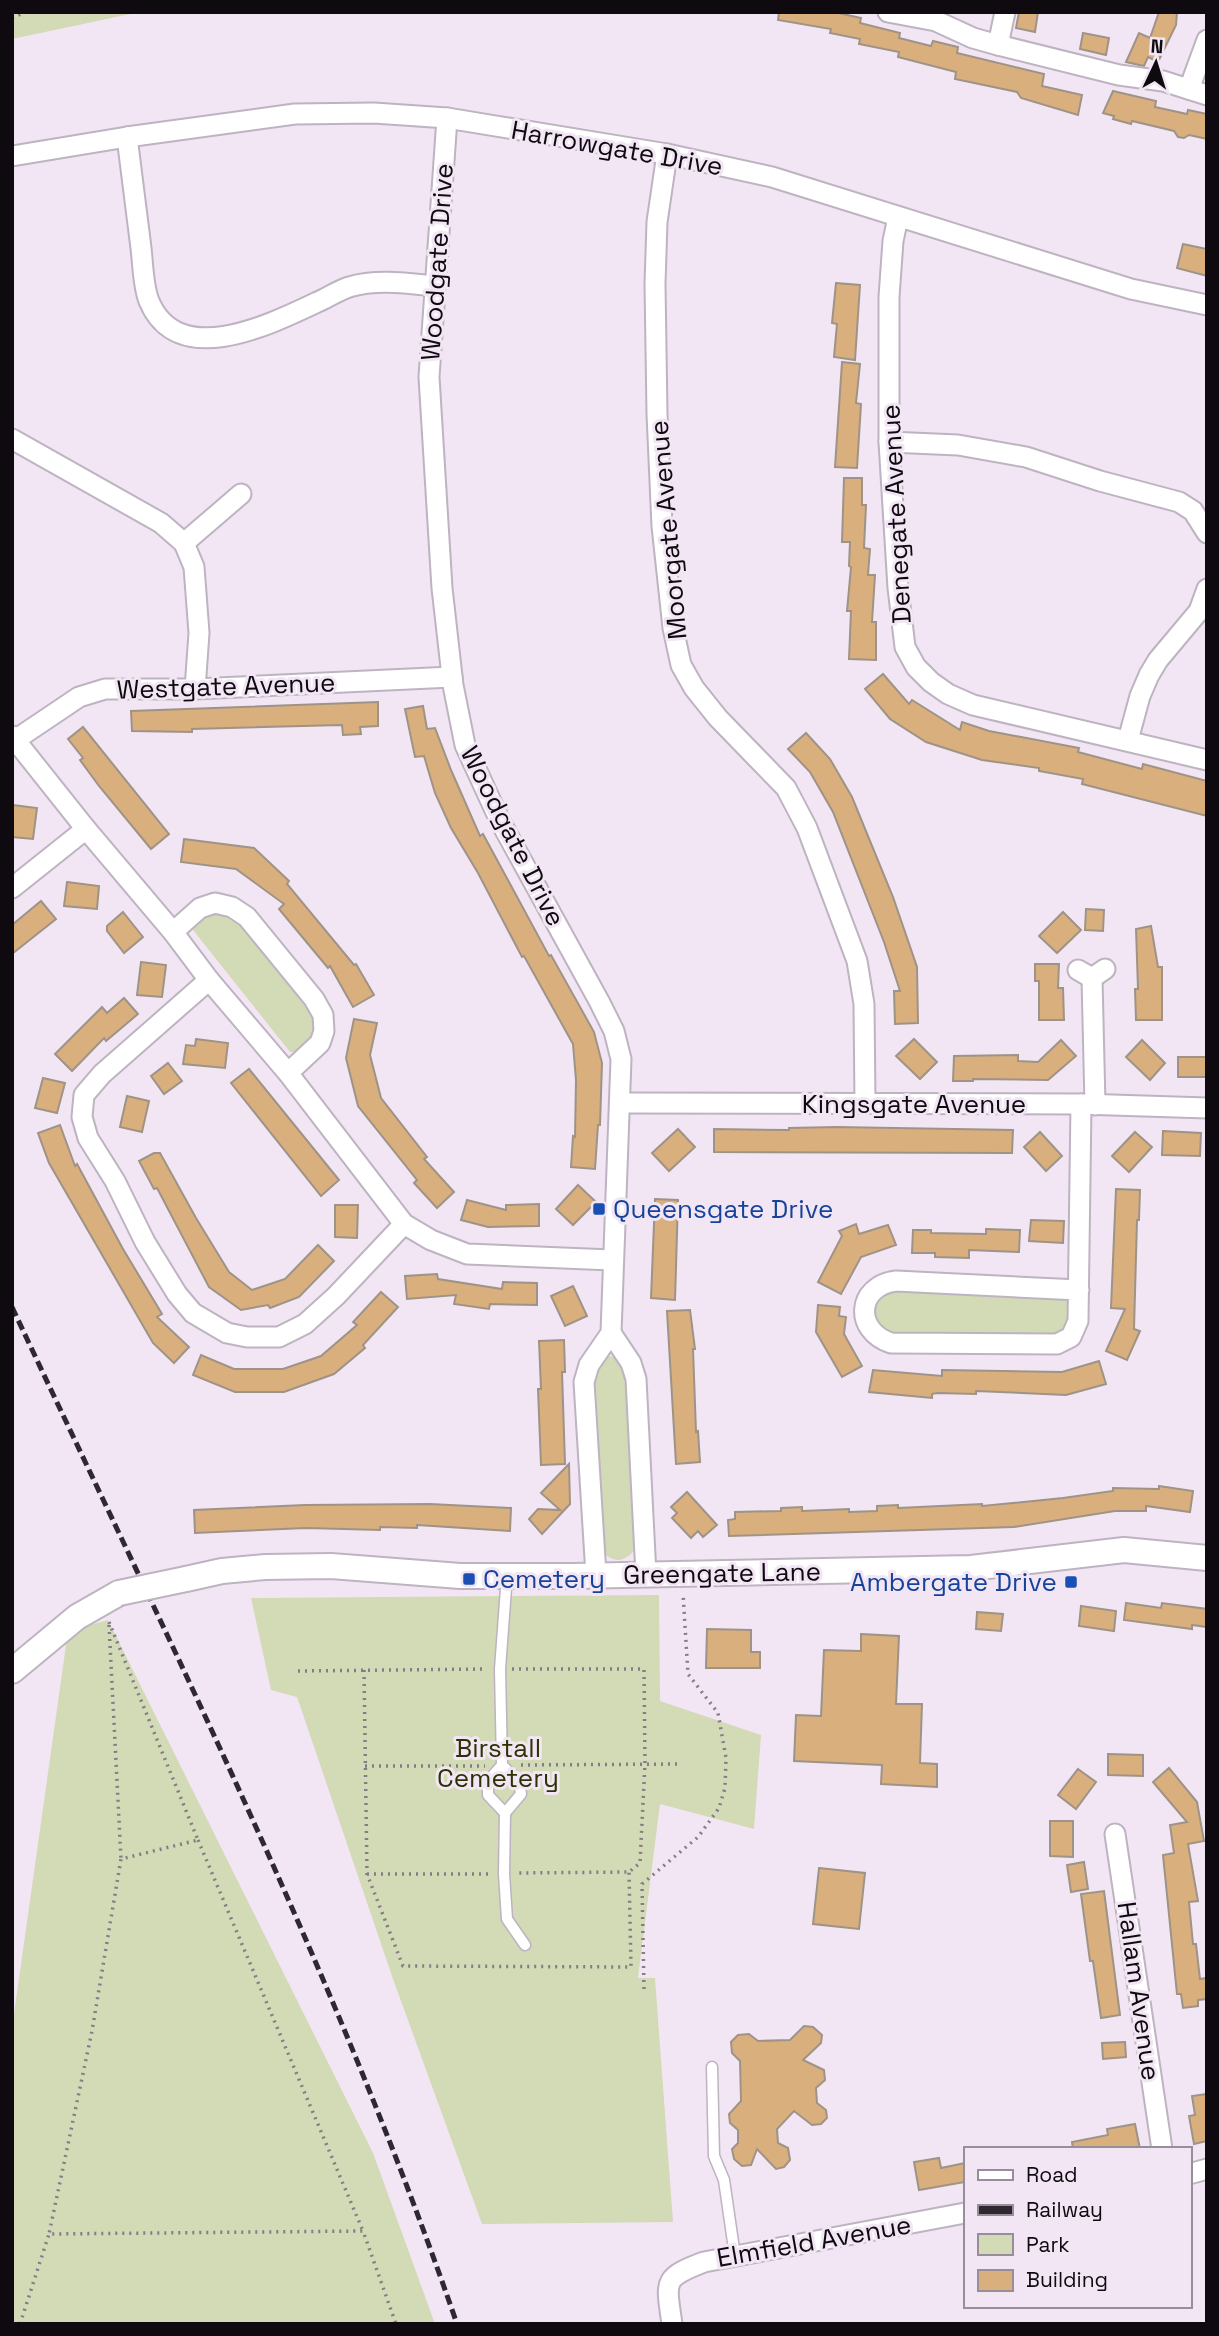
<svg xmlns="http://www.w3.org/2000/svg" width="1219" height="2336" font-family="'Space Grotesk',sans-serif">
<rect width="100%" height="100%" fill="#f2e6f5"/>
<!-- green -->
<g fill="#d3dab6">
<path d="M12,12h128l-128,27z"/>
<path d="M206,912l25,2 80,97 6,12 1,11 -18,18h-10l-97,-122 5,-13z"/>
<path d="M874,1289l205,1 -8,47 -180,6 -26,-39z"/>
<path d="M609,1356l9,2 7,7 14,178c-12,21 -27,23 -41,3l-8,-166 9,-20z"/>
<path d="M659,1595l1,106 101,34 -7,94 -94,-25 -22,174h17l18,244 -191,2 -89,-245 -96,-282 -26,-7 -20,-92z"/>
<path d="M108,1620l265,533 62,171h-423v-296l56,-397z"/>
</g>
<!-- building -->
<g fill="#d9af7e" stroke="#9f9387" stroke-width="2">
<path d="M779,12h55l27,6 -1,5 40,10 -1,5 32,8 2,-5 25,6 -1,6 87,21 -2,12 40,9 -4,20 -57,-17 -4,-6 -62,-13 1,-7 -58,-15 1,-5 -40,-8 1,-5 -30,-6 1,-4 -53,-9z"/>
<path d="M1019,12h19l-3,20 -19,-4z"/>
<path d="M1159,12h18l-1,13 -18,37 -10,-5 -4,9 -18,-4 13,-29 11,5z"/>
<path d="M1083,33l26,5 -3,17 -26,-6z"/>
<path d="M1113,91l43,10 -1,6 32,7 1,-4 19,4v25l-18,-4 -5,3 -6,-1 -4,-6 -42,-10 -1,3 -18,-5 1,-3 -11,-3z"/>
<path d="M1183,244l24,5v27l-30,-8z"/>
<path d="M836,283l24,2 -5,75 -21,-3 3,-33 -5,-1z"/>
<path d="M842,362l18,2 -4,39 5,1 -4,64 -22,-1z"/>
<path d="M844,478h18v27h4l-2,43 6,1 -2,26h7l-3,47h4v38l-27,-1 2,-48h-4l4,-44 -2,-1 1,-24h-8z"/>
<path d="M883,674l26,30 3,-4 48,30 2,-8 27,9 90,17 -1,4 64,17 1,-5 64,17v35l-125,-32 1,-5 -44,-8v-3l-57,-8 -56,-18 -36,-23 -25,-30z"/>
<path d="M378,702v24l-18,1 1,7 -18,1 -1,-10 -150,4v3l-60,-1 -1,-20z"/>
<path d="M423,706l4,23 8,-1 16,42 29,66 3,-2 66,122 2,-1 43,77 8,31 -2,62h-2l-3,44 -24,-2 2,-31 2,1 1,-57 -3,-36 -49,-88 -2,1 -44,-84 -27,-45 -16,-35 -11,-37 -9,1 -10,-48z"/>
<path d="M83,727l86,107 -18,15 -52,-63 -19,-26 3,-2 -15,-19z"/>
<path d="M806,733l24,26 22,38 41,100 24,70 1,56 -23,1 -1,-33h6l-16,-49 -51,-130 -23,-40 -22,-23z"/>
<path d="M13,805l24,3 -4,31 -21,-2z"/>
<path d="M184,839l70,9 35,33 -2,3 67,81 2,-1 18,31 -21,12 -23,-41 -2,2 -49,-59 5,-5 -48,-35 -55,-7z"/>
<path d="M67,882l32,4 -2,23 -33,-3z"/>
<path d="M41,901l15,18 -44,35v-29z"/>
<path d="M1086,909l18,1 -1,21 -18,-1z"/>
<path d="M123,912l20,25 -19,16 -17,-22v-5z"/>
<path d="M1063,912l18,18 -24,23 -18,-17z"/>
<path d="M1151,926l7,41h4v53h-26l-1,-31h3l-2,-60z"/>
<path d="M141,962l25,3 -4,32 -25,-2z"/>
<path d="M1035,964h24l-1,24h5l1,32h-25v-39h-4z"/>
<path d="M124,998l14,16 -32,27 -2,-3 -32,33 -17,-17 47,-47 5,6z"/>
<path d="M354,1019l23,4 -7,32 11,43 46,59 -3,2 30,33 -17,16 -23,-25 3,-3 -59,-74 -12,-48z"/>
<path d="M196,1039l32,4 -3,25 -42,-4 3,-19 9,1z"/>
<path d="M914,1039l23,23 -17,17 -24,-23z"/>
<path d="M1061,1040l15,16 -28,24 -75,-1v2h-20l1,-25 64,-1v6l20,1z"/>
<path d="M1142,1040l23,23 -15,17 -24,-23z"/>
<rect x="1178" y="1057" width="29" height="20"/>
<path d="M168,1063l14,18 -18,13 -13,-18z"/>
<path d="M249,1069l90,111 -18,16 -90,-113z"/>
<path d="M43,1078l22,5 -8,30 -22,-5z"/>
<path d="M127,1096l22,5 -7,31 -22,-5z"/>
<path d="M60,1125l15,41 2,-2 46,85 39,65 -5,3 32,30 -15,16 -21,-20 -104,-180 -11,-30z"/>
<path d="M836,1127l177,3 -1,23 -298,-1v-23l75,1v-2z"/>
<path d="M678,1129l17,18 -26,24 -17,-18z"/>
<path d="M1163,1131l38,2 -1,23 -38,-1z"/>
<path d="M1040,1132l22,24 -16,15 -22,-24z"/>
<path d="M1135,1132l17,15 -23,25 -17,-16z"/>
<path d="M154,1153h6l36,65 33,54 23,18 33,-11 33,-34 16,16 -35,36 -29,11 -2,-3 -27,5 -32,-23 -52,-99 -3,1 -15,-28z"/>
<path d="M578,1185l18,17 -23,23 -17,-16z"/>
<path d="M1116,1189l24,1 -1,30h-2l-3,109 6,2 -13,29 -21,-9 19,-42 -14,-1z"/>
<path d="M655,1199l23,1 -3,100 -24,-2z"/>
<path d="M467,1200l39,10v-5l33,-1v22l-51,1 -27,-7z"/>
<path d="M335,1205h23l-1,33 -22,-1z"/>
<path d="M1031,1220l33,1 -1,22 -34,-2z"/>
<path d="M856,1224l3,10 29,-9 8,20 -35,12 -20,37 -23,-12 24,-46 -3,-5z"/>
<path d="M986,1229l34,1 -1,22 -50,-2v8l-34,-1v-4h-23l1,-23h18v3l55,1z"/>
<path d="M437,1274l1,5 64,10 1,-7 34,1v22l-47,-1 -1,5 -35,-5 2,-9 -49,4 -2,-23z"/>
<path d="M573,1286l14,30 -22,10 -14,-30z"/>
<path d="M381,1292l17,15 -35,38 2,3 -31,26 -50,18h-49l-42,-17 8,-20 33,14h49l38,-13 36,-31 -4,-3z"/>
<path d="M818,1305l22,2 -1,9 7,1 -2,17 18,32 -20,11 -26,-45z"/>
<path d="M690,1310l5,39h-2l3,83 2,-1 2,31 -24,2 -9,-153z"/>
<path d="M564,1340l1,32h-3l3,92 -24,1 -3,-76h3l-2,-48z"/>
<path d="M1099,1361l7,23 -40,11 -90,-4v3l-39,-1 -5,1v4l-63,-6 4,-22 69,6v-6l120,2z"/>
<path d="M569,1464l1,40 -28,30 -13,-15 9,-10 22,1 -19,-17z"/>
<path d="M1159,1486l34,5 -3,21 -44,-6v5h-31l-101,16 -285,9 -1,-16 7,-1v-7l46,-1v-3l21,-1v4l47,-2v3l28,-1v-5l21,-1v3l84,-4v2l81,-8 50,-7v-3l46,1z"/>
<path d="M687,1492l30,33 -14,12 -5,-6 -7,7 -19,-20 5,-5 -6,-6z"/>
<path d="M430,1504l81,4 -1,23 -93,-6v3l-37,-1v3l-74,-2 -111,5 -1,-23 111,-5z"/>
<path d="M1126,1603l35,5 1,-5 45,6v18l-15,-2v4l-68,-9z"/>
<path d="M1081,1606l35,5 -2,20 -35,-5z"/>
<path d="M977,1612l26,2 -2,17 -25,-2z"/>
<path d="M707,1629l44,1v22h9v16h-54z"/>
<path d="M861,1634l38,2 -3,68h26l-2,59 17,1v23l-56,-3 1,-19 -88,-4 2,-46 25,1 3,-66 37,1z"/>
<path d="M1108,1754l35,1v21l-35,-1z"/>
<path d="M1169,1768l28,34 7,39 -16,3 10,57 -9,1 4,42h3l4,35 6,-1 1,21 -9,1v6l-15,2 -2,-14h-4l-14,-139 11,-2 -4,-28 17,-3 -34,-40z"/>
<path d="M1078,1769l18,13 -20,27 -18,-14z"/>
<path d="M1050,1821h23v36l-23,-1z"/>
<path d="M1084,1862l4,27 -17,3 -4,-27z"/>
<path d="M819,1868l46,5 -6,56 -46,-5z"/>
<path d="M1104,1891l16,124 -19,3 -8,-57h-3l-9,-67z"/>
<path d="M804,2026l9,1 9,8 -1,8 -18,17 21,10 1,10 -9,8 1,15 9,7 1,8 -6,6 -9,1 -18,-14 -17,18 1,14 10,5 2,12 -6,7 -8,2 -19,-20 -6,16 -9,1 -8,-7 -2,-10 6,-6v-13l-8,-7 -1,-9 12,-13 -1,-40 -8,-8 -1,-11 7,-7 11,-1 9,7 32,-1z"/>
<path d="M1125,2042l1,15 -23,2 -1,-16z"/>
<path d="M1207,2094v47l-13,3 -5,-28 6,-1 -3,-19z"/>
<path d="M1135,2124l5,25h-67l-1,-7 36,-7 -1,-6z"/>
<path d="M939,2158l2,10 24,-5v19l-46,8 -5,-28z"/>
</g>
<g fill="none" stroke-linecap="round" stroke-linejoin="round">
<!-- service casing -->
<g stroke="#beb3c1" stroke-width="13">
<g id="service">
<path d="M507,1575l-7,94 2,96 17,17 2,12 -16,19 -1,61 3,45 18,26"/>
<path d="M502,1765l-14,16v14l17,18"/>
<path d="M712,2067l2,89 10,24 11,76"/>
</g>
</g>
<!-- minor casing -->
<g stroke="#beb3c1" stroke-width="23">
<g id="minor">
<path d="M888,12l48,9 37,17 25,7 121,30 44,6 44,14"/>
<path d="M998,45l7,-33"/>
<path d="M1189,89l18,-49"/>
<path d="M447,118l-18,259 13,211 11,97 12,60 35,76 99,180 15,30 7,28 -10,274 -22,32 -5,17 12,193"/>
<path d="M127,137c5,37 9,74 14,111 2,17 2,38 8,53 30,72 128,20 175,-2 8,-4 16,-9 25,-12 27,-8 56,-4 85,-1"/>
<path d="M667,154l-10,68 -2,62 2,130 5,112 11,102 8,37 13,23 24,30 68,70 21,40 50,133 7,43 1,99"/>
<path d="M12,156l115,-19 168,-23 79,-1 73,5 220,36 105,23 359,112 76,16"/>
<path d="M898,217l-5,24 -4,56v145l9,146 7,59 11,20 15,15 17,12 25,11 234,55"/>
<path d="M12,439l149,84 23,20 10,24 5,66 -4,56"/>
<path d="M889,442l69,3 68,12 74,24 79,21 14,9 14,22"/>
<path d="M184,543l57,-49"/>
<path d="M12,736l74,93 87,103 36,48 79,93 116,151 27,16 36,14 145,6"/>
<path d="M15,740l64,-43 26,-8h90l257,-12"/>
<path d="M1128,740l12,-44 9,-21 9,-15 41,-49 8,-22"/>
<path d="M12,888l74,-59"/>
<path d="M173,932l27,-24 15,-5 17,4 15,10 67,82 9,16 1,16 -4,12 -32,30"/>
<path d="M1078,970l14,8 13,-9"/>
<path d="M1092,978l3,127"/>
<path d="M209,980l-107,94 -18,21 -2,22 6,21 27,43 30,61 32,52 16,19 34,20 20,4h32l26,-13 31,-28 68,-72"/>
<path d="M621,1103l460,1 126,4"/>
<path d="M1079,1290l-183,-9c-40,5 -42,50 -5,62l166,1 14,-7 7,-16 3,-217"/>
<path d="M611,1333l20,30 5,16 10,196"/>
<path d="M1115,1834l47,315"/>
<path d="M1189,2174l18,-5"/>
<path d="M672,2324c-6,-43 -10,-46 32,-62l261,-49"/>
</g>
</g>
<!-- tertiary casing -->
<g stroke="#beb3c1" stroke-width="28">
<g id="tertiary">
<path d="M186,1579l36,-8 43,-4 66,-1 129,10h113l398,-8 153,-18 83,8"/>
<path d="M12,1671l65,-54 42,-24"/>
</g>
</g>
<!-- path -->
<g stroke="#847c86" stroke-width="3.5" stroke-dasharray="2 5" stroke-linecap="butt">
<path d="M12,18l13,-6"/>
<path d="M109,1622l89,218 -77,19 -29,172 -43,203 314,-3 33,93"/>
<path d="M109,1625l12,234"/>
<path d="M512,1669h132l1,94 -5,100 -11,9 -113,1"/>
<path d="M364,1670l3,204 36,92 228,1 -2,-95"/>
<path d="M298,1671l188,-2"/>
<path d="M521,1765l160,-1"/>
<path d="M365,1766h120"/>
<path d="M198,1840l165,391"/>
<path d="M367,1874h124"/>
<path d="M644,1989l-2,-105 56,-47 21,-29 6,-20 1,-30 -8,-45 -30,-39 -5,-81"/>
<path d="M20,2324l29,-90"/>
</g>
<!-- service -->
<use href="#service" stroke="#fff" stroke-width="10"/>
<!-- minor -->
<use href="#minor" stroke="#fff" stroke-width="19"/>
<!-- tertiary -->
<use href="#tertiary" stroke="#fff" stroke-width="24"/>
<!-- rail -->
<path stroke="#2e2930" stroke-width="5" stroke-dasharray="10 5" stroke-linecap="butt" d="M12,1307c157,335 324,666 445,1017"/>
<!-- tertiary-bridge casing -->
<g stroke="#beb3c1" stroke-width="28" stroke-linecap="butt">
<path id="tertiary-bridge" d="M119,1593l67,-14"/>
</g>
<!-- tertiary-bridge -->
<use href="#tertiary-bridge" stroke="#fff" stroke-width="24"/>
</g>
<!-- markers -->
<g fill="#1a4fb4" stroke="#f2e6f5" stroke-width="2.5">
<rect x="592" y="1202" width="14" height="14" rx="3.5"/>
<rect x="462" y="1572" width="14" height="14" rx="3.5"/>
<rect x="1064" y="1575" width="14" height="14" rx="3.5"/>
</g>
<g text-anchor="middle" stroke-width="6" stroke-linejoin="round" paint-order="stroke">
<!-- street labels -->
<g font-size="26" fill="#0e0a0f" stroke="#f2e6f5">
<text transform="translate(617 148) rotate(10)" y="9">Harrowgate Drive</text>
<text transform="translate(437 262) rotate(-86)" y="9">Woodgate Drive</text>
<text transform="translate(896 514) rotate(-93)" y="9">Denegate Avenue</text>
<text transform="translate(668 530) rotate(-95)" y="9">Moorgate Avenue</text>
<text transform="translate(226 686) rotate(-2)" y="9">Westgate Avenue</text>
<text transform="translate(513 836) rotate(63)" y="9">Woodgate Drive</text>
<text x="914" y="1113">Kingsgate Avenue</text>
<text transform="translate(722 1573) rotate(-1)" y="9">Greengate Lane</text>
<text transform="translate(1139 1991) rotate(82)" y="9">Hallam Avenue</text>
<text transform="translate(814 2241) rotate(-10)" y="9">Elmfield Avenue</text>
</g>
<!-- transit labels -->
<g font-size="26" fill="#164399" stroke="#f2e6f5" text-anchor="start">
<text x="613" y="1218">Queensgate Drive</text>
<text x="483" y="1588">Cemetery</text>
<text x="1057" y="1591" text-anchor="end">Ambergate Drive</text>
</g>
<!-- park labels -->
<g font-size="26" fill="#2c3202" stroke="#f2e6f5">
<text x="498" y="1757">Birstall<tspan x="498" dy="30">Cemetery</tspan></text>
</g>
</g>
<!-- border -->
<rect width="1219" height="2336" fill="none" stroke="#0e0a0f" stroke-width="28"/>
<!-- legend -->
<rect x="964" y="2147" width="228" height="161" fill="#f2e6f5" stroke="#978e99" stroke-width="2"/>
<rect x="978" y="2170" width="35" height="10" fill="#ffffff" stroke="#978e99" stroke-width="2"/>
<text x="1026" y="2182" font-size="21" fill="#0e0a0f">Road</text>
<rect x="978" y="2205" width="35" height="10" fill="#2e2930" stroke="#978e99" stroke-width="2"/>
<text x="1026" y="2217" font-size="21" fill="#0e0a0f">Railway</text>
<rect x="978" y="2234" width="35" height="21" fill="#d3dab6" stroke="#978e99" stroke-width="2"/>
<text x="1026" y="2252" font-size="21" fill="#0e0a0f">Park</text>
<rect x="978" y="2270" width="35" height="21" fill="#d9af7e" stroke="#978e99" stroke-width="2"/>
<text x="1026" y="2287" font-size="21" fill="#0e0a0f">Building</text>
<!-- north arrow -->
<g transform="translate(1156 63) rotate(4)" stroke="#f2e6f5" stroke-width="5" paint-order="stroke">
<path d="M0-5L12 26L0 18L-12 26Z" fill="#0e0a0f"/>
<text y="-10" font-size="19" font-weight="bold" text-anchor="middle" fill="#0e0a0f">N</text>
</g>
</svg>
